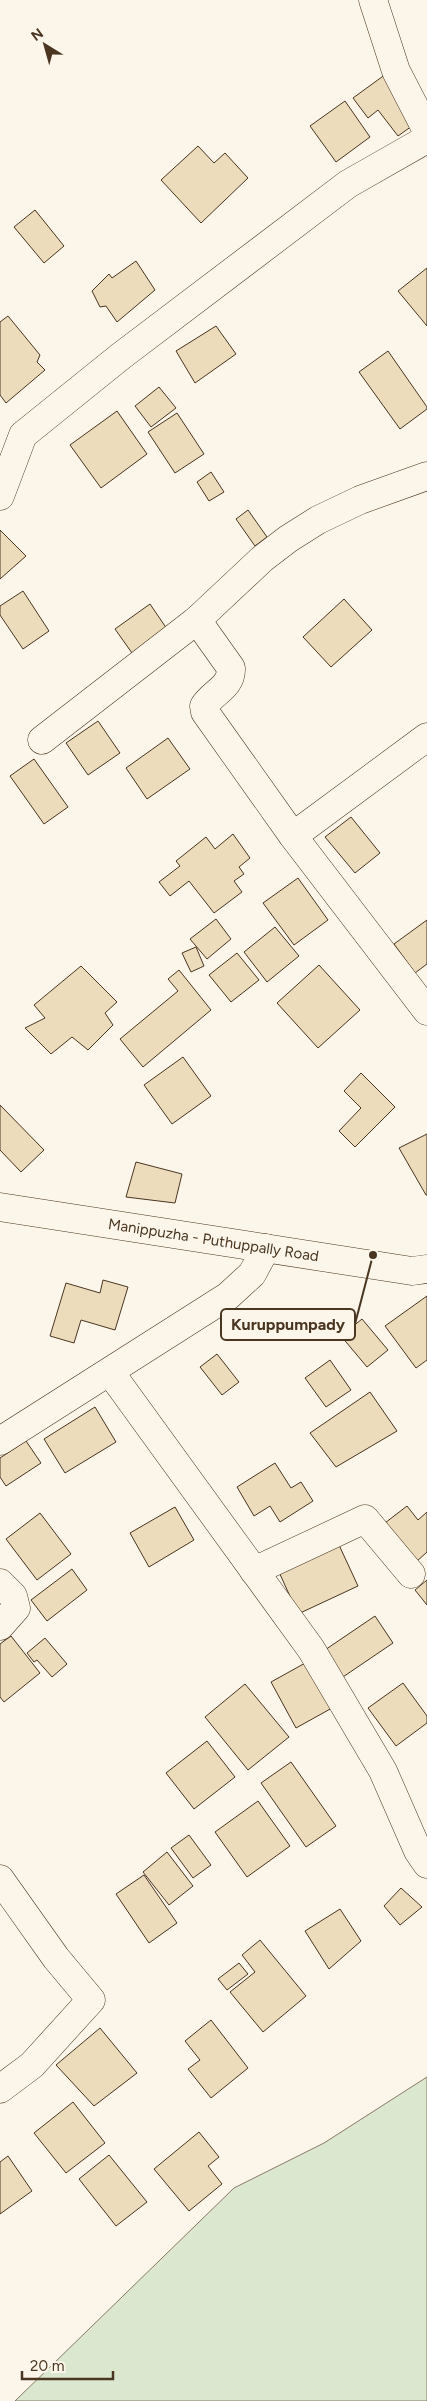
<svg xmlns="http://www.w3.org/2000/svg" width="427" height="2401" font-family="Figtree,sans-serif">
<rect width="100%" height="100%" fill="#fbf6e9"/>
<!-- green -->
<path fill="#dce7d0" stroke="#887966" d="M427,2077v324h-412l219,-213 90,-45z"/>
<!-- building -->
<g fill="#ecdcbc" stroke="#4a3520">
<path d="M386,74l33,47 -21,15 -20,-26 -10,8 -15,-20z"/>
<path d="M345,101l25,36 -34,25 -26,-36z"/>
<path d="M198,146l16,17 11,-10 23,25 -47,45 -40,-43z"/>
<path d="M35,210l29,36 -20,17 -30,-36z"/>
<path d="M136,261l19,29 -38,32 -11,-16 -6,1 -8,-16 17,-17 3,4z"/>
<path d="M427,268v58l-29,-35z"/>
<path d="M8,316l32,39 -3,7 8,8 -39,33 -6,-8v-73z"/>
<path d="M216,326l20,28 -41,29 -19,-32z"/>
<path d="M388,351l39,56v2l-27,20 -41,-57z"/>
<path d="M159,387l17,21 -25,19 -16,-21z"/>
<path d="M117,411l30,43 -46,34 -31,-43z"/>
<path d="M177,413l27,41 -29,19 -27,-41z"/>
<path d="M211,472l13,20 -15,9 -12,-19z"/>
<path d="M248,510l19,27 -12,9 -19,-27z"/>
<path d="M0,530l26,26 -26,23z"/>
<path d="M23,591l26,40 -26,18 -23,-34v-9z"/>
<path d="M344,599l28,31 -41,37 -28,-30z"/>
<path d="M150,604l17,25 -35,24 -17,-24z"/>
<path d="M98,721l22,32 -32,22 -22,-32z"/>
<path d="M168,738l22,31 -43,30 -21,-31z"/>
<path d="M34,759l34,48 -24,17 -34,-48z"/>
<path d="M351,817l29,36 -25,20 -30,-36z"/>
<path d="M233,834l17,24 -11,9 5,7 -10,7 8,11 -28,21 -25,-32 -19,15 -11,-14 21,-16 -4,-5 30,-24 9,12z"/>
<path d="M298,878l30,42 -34,25 -31,-42z"/>
<path d="M216,919l15,20 -24,20 -17,-20z"/>
<path d="M427,920v44l-12,9 -21,-29z"/>
<path d="M275,927l24,29 -32,26 -23,-30z"/>
<path d="M196,947l8,19 -13,6 -9,-19z"/>
<path d="M237,953l22,27 -28,22 -22,-27z"/>
<path d="M319,965l41,45 -42,38 -41,-45z"/>
<path d="M81,966l36,36 -12,11 8,12 -25,25 -16,-13 -21,17 -26,-26 20,-10 -11,-13z"/>
<path d="M179,970l32,40 -68,57 -23,-28 58,-48 -10,-12z"/>
<path d="M183,1057l28,39 -39,28 -28,-39z"/>
<path d="M361,1073l34,34 -40,40 -16,-16 22,-23 -17,-17z"/>
<path d="M0,1105l44,45 -23,22 -21,-22z"/>
<path d="M427,1134v61h-1l-27,-47z"/>
<path d="M136,1162l46,12 -7,29 -49,-6z"/>
<path d="M103,1280l25,7 -13,43 -34,-10 -7,23 -24,-7 16,-53 34,10z"/>
<path d="M427,1296v64l-11,8 -31,-42z"/>
<path d="M362,1319l26,31 -21,17 -26,-31z"/>
<path d="M217,1354l22,28 -17,13 -22,-28z"/>
<path d="M330,1360l21,30 -25,17 -21,-29z"/>
<path d="M370,1392l27,39 -61,36 -26,-34z"/>
<path d="M95,1407l21,35 -51,31 -21,-34z"/>
<path d="M26,1441l15,22 -35,23 -6,-9v-19z"/>
<path d="M275,1463l16,25 10,-6 12,19 -33,21 -10,-16 -16,10 -17,-29z"/>
<path d="M407,1506l11,14 9,-8v40l-11,10 -31,-39z"/>
<path d="M175,1507l19,33 -45,27 -19,-34z"/>
<path d="M40,1513l31,41 -34,26 -31,-41z"/>
<path d="M339,1545l19,41 -60,28 -19,-42z"/>
<path d="M72,1569l15,21 -40,31 -16,-21z"/>
<path d="M427,1580v25l-12,-15z"/>
<path d="M375,1616l18,27 -56,38 -18,-27z"/>
<path d="M11,1636l29,37 -36,29 -4,-5v-53z"/>
<path d="M45,1638l22,26 -15,13 -15,-17 -3,2 -7,-9z"/>
<path d="M307,1662l25,46 -36,20 -25,-46z"/>
<path d="M403,1683l24,33v7l-31,23 -28,-38z"/>
<path d="M245,1684l44,53 -41,33 -43,-53z"/>
<path d="M207,1741l28,36 -41,32 -28,-36z"/>
<path d="M291,1762l45,64 -30,21 -45,-64z"/>
<path d="M258,1801l32,45 -43,31 -32,-45z"/>
<path d="M189,1835l22,30 -18,13 -22,-30z"/>
<path d="M167,1852l26,34 -24,19 -26,-33z"/>
<path d="M144,1875l33,48 -28,20 -33,-49z"/>
<path d="M401,1888l21,19 -22,18 -16,-19z"/>
<path d="M340,1909l21,32 -32,28 -24,-38z"/>
<path d="M260,1940l46,56 -43,36 -33,-40 25,-20 -13,-17z"/>
<path d="M239,1963l9,11 -21,16 -9,-11z"/>
<path d="M211,2020l37,48 -37,30 -23,-29 12,-9 -15,-19z"/>
<path d="M100,2028l37,45 -43,33 -38,-41z"/>
<path d="M73,2102l32,41 -39,30 -32,-40z"/>
<path d="M199,2132l20,25 -11,9 14,18 -33,27 -35,-42z"/>
<path d="M109,2155l38,47 -31,24 -37,-47z"/>
<path d="M8,2156l24,35 -32,23v-52z"/>
</g>
<g fill="none" stroke-linecap="round" stroke-linejoin="round">
<!-- street casing -->
<g stroke="#4a3520" stroke-width="29">
<g id="street">
<path d="M373,0l23,71 31,60"/>
<path d="M0,496l23,-61 98,-79 227,-172 79,-45"/>
<path d="M197,620l34,48c1,19 -18,24 -27,38l1,6 88,124 134,175"/>
<path d="M42,740l155,-120 65,-61 26,-20 30,-19 42,-20 67,-24"/>
<path d="M293,836l134,-99"/>
<path d="M110,1372l201,277 72,122 35,80 9,13"/>
<path d="M0,1441l228,-145 24,-22 14,-26"/>
<path d="M254,1571l111,-52 46,55"/>
<path d="M0,1583l13,13 3,12 -16,18"/>
<path d="M0,1879l56,79 35,42 -59,65 -32,24"/>
</g>
</g>
<!-- secondary casing -->
<g stroke="#4a3520" stroke-width="29">
<g id="secondary">
<path id="s1" d="M0,1207l412,64 15,-2"/>
</g>
</g>
<!-- street -->
<use href="#street" stroke="#fbf6e9" stroke-width="28"/>
<!-- secondary -->
<use href="#secondary" stroke="#fbf6e9" stroke-width="28"/>
</g>
<g text-anchor="middle" stroke-width="4" stroke-linejoin="round" paint-order="stroke">
<!-- street labels -->
<g font-size="15" fill="#4a3520" stroke="#fbf6e9">
<text dy="5" stroke="none"><textPath href="#s1" startOffset="216">Manippuzha - Puthuppally Road</textPath></text>
</g>
</g>
<!-- callouts -->
<path fill="none" stroke="#4a3520" stroke-width="2" d="M373 1255L355 1324"/>
<circle fill="#4a3520" stroke="#fbf6e9" stroke-width="2" cx="373" cy="1255" r="5"/>
<rect fill="#fbf6e9" stroke="#4a3520" stroke-width="2" x="221" y="1309" width="134" height="31" rx="5"/>
<g font-size="16" text-anchor="middle" font-weight="bold" fill="#4a3520">
<text x="288" y="1330">Kuruppumpady</text>
</g>
<!-- north arrow -->
<g transform="translate(45 45) rotate(323)" stroke="#fbf6e9" stroke-width="4" paint-order="stroke">
<path d="M0-4L9 19L0 12L-9 19Z" fill="#4a3520"/>
<text y="-8" font-size="14" font-weight="bold" text-anchor="middle" fill="#4a3520">N</text>
</g>
<!-- scale -->
<path d="M22 2371v8h91v-8" fill="none" stroke="#4a3520" stroke-width="2.5"/>
<text x="30" y="2371" font-size="15" fill="#4a3520" stroke="#fbf6e9" stroke-width="4" paint-order="stroke">20 m</text>
</svg>
